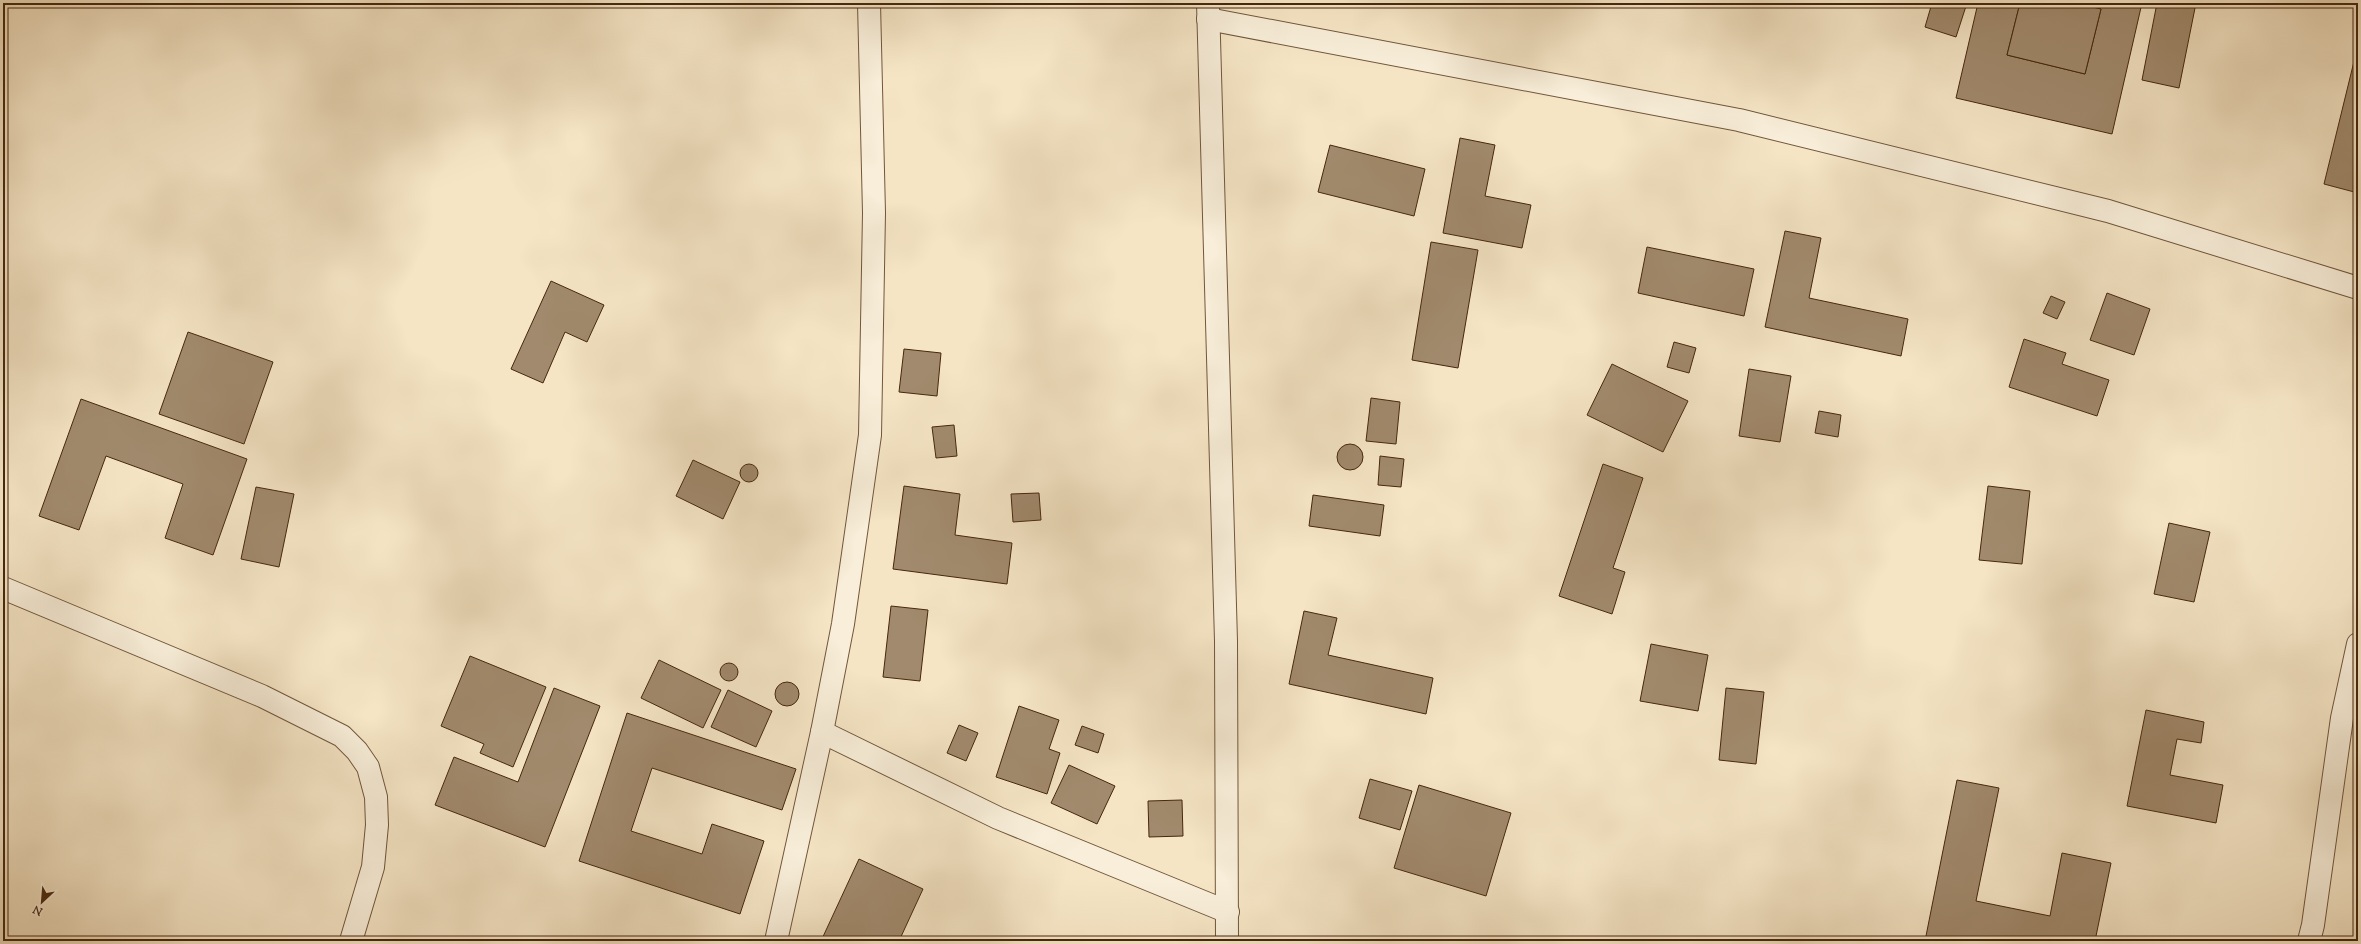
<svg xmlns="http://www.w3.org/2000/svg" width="2361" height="944" font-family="'Sorts Mill Goudy',serif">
<rect width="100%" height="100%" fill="#f5e5c5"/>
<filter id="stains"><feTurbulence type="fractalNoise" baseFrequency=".005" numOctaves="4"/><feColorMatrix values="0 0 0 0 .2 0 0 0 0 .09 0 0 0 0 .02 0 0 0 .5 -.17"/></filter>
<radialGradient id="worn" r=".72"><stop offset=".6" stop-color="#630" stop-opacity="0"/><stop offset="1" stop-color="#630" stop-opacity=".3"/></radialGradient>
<!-- building -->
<g fill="#a18a6d" stroke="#46270d">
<path d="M1932,3h35l-11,34 -31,-10z"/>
<path d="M1978,3h42l-13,52 78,19 16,-65 -25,-6h66l-30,131 -156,-36z"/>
<path d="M2020,3h56l25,6 -16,65 -78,-19z"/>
<path d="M2157,3h39l-17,85 -37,-8z"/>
<path d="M2358,45v148l-34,-9z"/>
<path d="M1460,138l35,7 -10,51 46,9 -9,43 -79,-15z"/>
<path d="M1330,145l95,24 -11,47 -96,-24z"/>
<path d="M1785,231l36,7 -12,60 99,21 -7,37 -136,-29z"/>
<path d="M1431,242l47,8 -20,118 -46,-8z"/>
<path d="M1647,247l107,22 -10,47 -106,-23z"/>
<path d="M551,281l53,24 -17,37 -22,-10 -22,51 -32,-14z"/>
<path d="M2107,293l43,16 -16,46 -44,-15z"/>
<path d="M2051,296l14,6 -8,17 -14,-6z"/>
<path d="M188,332l85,30 -29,82 -85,-30z"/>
<path d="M2024,339l42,14 -4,11 47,16 -12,36 -88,-29z"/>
<path d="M1674,342l22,6 -7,25 -22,-6z"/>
<path d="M904,349l37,4 -4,43 -38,-4z"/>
<path d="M1612,364l76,37 -25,51 -76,-37z"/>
<path d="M1749,369l42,7 -11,66 -41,-6z"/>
<path d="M1371,398l29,4 -4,42 -30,-3z"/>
<path d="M81,399l166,60 -34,96 -48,-17 18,-54 -77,-28 -27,74 -40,-14z"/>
<path d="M1819,411l22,4 -3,22 -23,-4z"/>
<path d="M954,425l3,31 -21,2 -4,-31z"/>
<circle cx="1350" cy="457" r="13"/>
<path d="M1380,456l24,3 -3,28 -23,-2z"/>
<path d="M693,460l47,22 -17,37 -47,-23z"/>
<path d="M1603,464l40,14 -30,90 12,4 -13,42 -53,-18z"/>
<circle cx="749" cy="473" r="9"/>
<path d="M904,486l56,8 -5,41 57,8 -5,41 -114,-15z"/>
<path d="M1988,486l42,5 -8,73 -43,-4z"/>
<path d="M256,487l38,7 -15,73 -38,-8z"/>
<path d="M1039,493l2,27 -28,2 -2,-28z"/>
<path d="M1313,495l71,10 -4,31 -71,-10z"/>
<path d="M2169,523l41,9 -16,70 -40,-8z"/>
<path d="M891,606l37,4 -8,71 -37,-4z"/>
<path d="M1304,611l33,7 -9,37 105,23 -7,36 -137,-30z"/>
<path d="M1651,644l57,11 -10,56 -58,-10z"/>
<path d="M470,656l76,31 -33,80 -33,-14 4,-9 -43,-18z"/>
<path d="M659,660l62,30 -18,38 -62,-30z"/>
<circle cx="729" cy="672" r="9"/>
<circle cx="787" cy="694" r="12"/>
<path d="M554,688l46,18 -55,141 -110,-42 19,-48 64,25z"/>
<path d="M1726,688l38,4 -8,72 -37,-4z"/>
<path d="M728,690l44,21 -16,36 -45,-20z"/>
<path d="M1019,706l40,14 -10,29 11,4 -13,41 -51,-17z"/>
<path d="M2146,710l58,12 -3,21 -24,-4 -7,36 53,10 -7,38 -89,-17z"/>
<path d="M627,713l169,56 -14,41 -130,-42 -21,63 71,23 10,-30 52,17 -24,73 -161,-53z"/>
<path d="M959,725l19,8 -12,28 -19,-8z"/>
<path d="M1082,726l22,8 -6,19 -23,-8z"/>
<path d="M1069,765l46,21 -18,38 -46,-21z"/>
<path d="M1370,779l42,12 -12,39 -41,-12z"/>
<path d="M1957,780l42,8 -23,113 74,15 12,-63 49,10 -16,78h-170z"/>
<path d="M1419,785l92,28 -25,83 -92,-28z"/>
<path d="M1182,800l1,36 -34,1 -1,-36z"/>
<path d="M859,859l64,30 -24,52h-78z"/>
</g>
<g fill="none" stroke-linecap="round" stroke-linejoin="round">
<!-- minor casing -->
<g stroke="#72563b" stroke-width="24">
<g id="minor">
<path d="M1208,3l18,638 1,300"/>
<path d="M1208,19l531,101 369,91 250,77"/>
<path d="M3,588l259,108 80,40 15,15 11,16 8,30 1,28 -4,42 -22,74"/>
<path d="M822,732l176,86 230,94"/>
<path d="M776,941l46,-209 21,-108 27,-189 4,-222 -5,-210"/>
<path d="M2309,941l4,-16 29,-207 16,-74"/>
</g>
</g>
<!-- minor -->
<use href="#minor" stroke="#f8eed9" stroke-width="22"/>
</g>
<!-- margin -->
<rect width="2361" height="944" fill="none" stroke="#f5e5c5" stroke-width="16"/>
<rect x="4" y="4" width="2353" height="936" fill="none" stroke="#46270d" stroke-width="2"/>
<rect x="8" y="8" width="2345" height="928" fill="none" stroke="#46270d"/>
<!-- north arrow -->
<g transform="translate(42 902) rotate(206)" stroke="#f8eed9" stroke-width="3" paint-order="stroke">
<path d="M0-3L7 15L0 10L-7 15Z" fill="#46270d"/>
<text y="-6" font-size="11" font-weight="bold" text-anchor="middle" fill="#46270d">N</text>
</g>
<rect width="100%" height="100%" filter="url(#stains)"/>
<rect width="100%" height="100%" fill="url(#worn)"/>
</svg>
